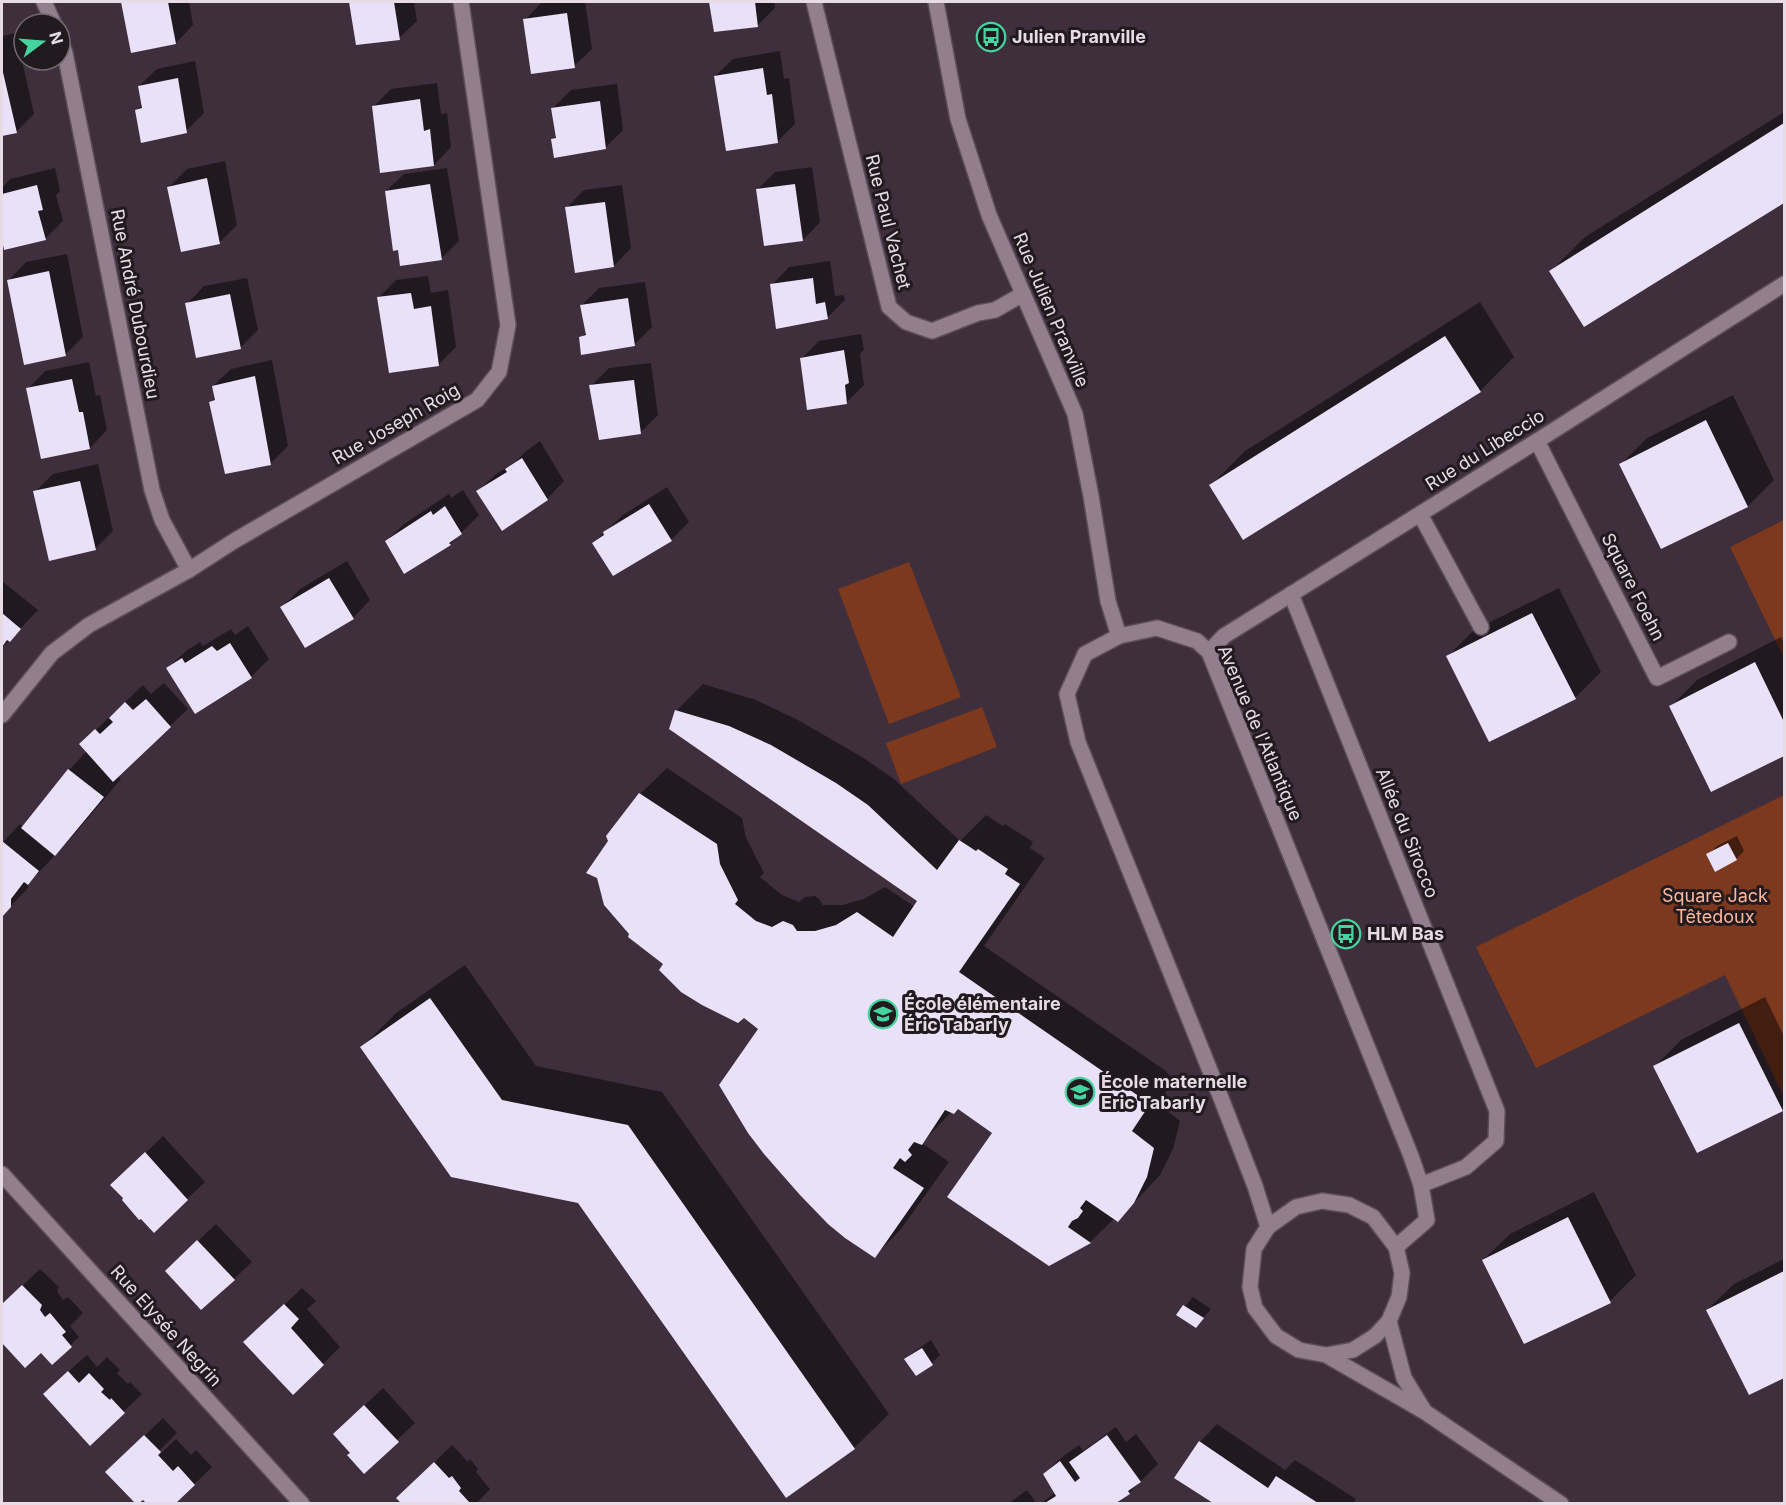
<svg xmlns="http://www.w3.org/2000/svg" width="1786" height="1505" font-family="Inter,sans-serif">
<rect width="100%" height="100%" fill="#3f2f3c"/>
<!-- green -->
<g fill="#7d391e">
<path d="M1784,520v138l-54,-111z"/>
<path d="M909,562l52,135 -72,27 -51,-135z"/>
<path d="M982,707l15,40 -96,37 -15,-41z"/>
<path d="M1784,795v302l-59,-122 -189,93 -60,-121z"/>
</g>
<!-- shadow -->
<g fill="#0007">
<path d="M123,2h66l4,23 -17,18 -43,8z"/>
<path d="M351,2h63l3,19 -18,17 -42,5z"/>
<path d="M542,2h43l7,47 -18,17 -49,-46z"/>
<path d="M711,2h63l1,6 -18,18 -42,5z"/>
<path d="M16,33l18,81 -18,18 -14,3v-99z"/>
<path d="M780,51l4,28 5,-1 6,46 -17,17 -63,-65 18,-17z"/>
<path d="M195,61l9,52 -18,18 -49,-21 6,-6 -4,-18 18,-17z"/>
<path d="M437,83l4,31 6,-1 4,34 -17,18 -61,-58 18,-18z"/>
<path d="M617,84l6,46 -17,17 -53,-8 4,-4 -4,-27 18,-18z"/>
<path d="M1784,112v89l-199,124 -34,-54 34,-34z"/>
<path d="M225,161l12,64 -18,18 -50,-56 18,-18z"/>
<path d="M812,167l8,55 -17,18 -46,-50 18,-18z"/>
<path d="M55,168l5,23 -4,4 7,26 -18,18 -40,9 -3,-15v-45l8,-9z"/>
<path d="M447,168l12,73 -18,18 -55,-68 18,-17z"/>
<path d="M622,185l9,63 -17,18 -48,-58 18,-18z"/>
<path d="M67,254l16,83 -18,18 -56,-75 17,-18z"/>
<path d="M830,261l5,35 9,-1 1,5 -18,18 -55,-33 17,-18z"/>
<path d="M428,276l3,17 17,-3 8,57 -18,18 -59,-68 17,-17z"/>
<path d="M247,278l11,52 -18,18 -53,-44 17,-18z"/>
<path d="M645,282l7,45 -18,18 -54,-7 7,-6 -6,-26 18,-18z"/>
<path d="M1480,302l34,55 -34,34 -269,94 34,-34z"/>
<path d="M861,334l3,16 -4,4 4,31 -18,18 -44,-45 17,-17z"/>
<path d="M272,360l16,86 -18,18 -59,-62 5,-5 -3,-11 18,-17z"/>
<path d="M89,362l7,34 4,-1 7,35 -17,18 -62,-59 17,-18z"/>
<path d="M651,363l7,52 -17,17 -50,-46 18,-18z"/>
<path d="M1733,395l41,85 -26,26 -86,41 -41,-83 26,-26z"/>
<path d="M540,441l24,40 -17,18 -69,-8 18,-17 18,-11 11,-11z"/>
<path d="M98,464l15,67 -18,18 -60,-57 18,-18z"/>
<path d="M667,487l22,35 -18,18 -78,3 30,-28z"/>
<path d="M463,490l16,25 -29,29 -64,-3 18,-17 45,-30 2,4z"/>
<path d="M347,561l23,39 -17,18 -71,-11 18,-18z"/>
<path d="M2,581l36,29 -36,38z"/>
<path d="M1559,588l42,84 -26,26 -127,-42 26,-26z"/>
<path d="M248,626l21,33 -18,18 -83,-9 18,-17 14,-9 3,4 28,-17 4,6z"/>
<path d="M1781,637l3,6v111l-72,36 -41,-84 26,-26z"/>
<path d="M164,683l24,26 -71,67 4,3 -49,58 -44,47v4l-26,27v-72l18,-19 3,3 46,-57 18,-19 -5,-7 17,-17 44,-42 8,9z"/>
<path d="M703,684l53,16 42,20 64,37 32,22 66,62 26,-26 17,11 2,-2 28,18 -3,6 15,10 -61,88 182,125 7,9 -15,24 22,17 -7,28 -13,26 -42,45 -3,-2 -25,24 -41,22 -55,-131 -36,-25 -6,3 -30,32 27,19 -48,67 -26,27 -115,-228 -95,-64 -34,-30 -21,-93 -3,-5 33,-42 27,-26 75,50 4,20 18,35 -4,4 22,18 17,7 6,-5 10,-1 4,3 4,6h19l22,-6 21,-12 30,20 4,-7 -243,-189z"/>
<path d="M1737,836l7,15 -8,8 -28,-4 9,-9z"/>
<path d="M465,965l71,101 126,26 227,322 -35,34 -275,-247 -217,-154 34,-34z"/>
<path d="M1765,997l19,39v71l-2,2 -127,-43 26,-26z"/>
<path d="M163,1136l42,46 -18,17 -46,18 -11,-49z"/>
<path d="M1594,1192l42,83 -26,26 -127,-41 27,-26z"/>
<path d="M216,1224l36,38 -18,17 -50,-25z"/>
<path d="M1784,1259v117l-34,17 -43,-83 27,-26z"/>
<path d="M40,1269l19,18 -2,4 6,9 5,-3 15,16 -13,13 9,11 -27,26 -11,-12 -16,15 -23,-25v-36z"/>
<path d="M302,1288l14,13 -9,8 33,38 -17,17 -60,-39z"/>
<path d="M1193,1297l18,12 -15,17 -18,-11z"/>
<path d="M931,1340l9,15 -8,8 -26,-3 9,-9z"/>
<path d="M87,1355l10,12 10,-10 13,13 -3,3 11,11 2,-2 12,12 -51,49 -29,-66z"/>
<path d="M383,1388l32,35 -51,48 -12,-54z"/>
<path d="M163,1418l14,15 -26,26 2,2 23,-22 15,16 5,-5 16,17 -38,37h-26l-5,-6 -6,5 -30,-31z"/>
<path d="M1217,1424l68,46 10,-10 61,39 -3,5h-138l-39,-26 24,-36z"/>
<path d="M1116,1427l10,15 10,-8 22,30 -29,29 -15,11h-74l15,-11 -11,-19 18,-17 17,-12 4,6z"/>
<path d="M452,1445l16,17 2,-3 8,10 -2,3 14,17 -14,15h-73l-5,-6z"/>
<path d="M1027,1490l10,14h-29z"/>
</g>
<!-- building -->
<g fill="#e8e1f8">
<path d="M121,2h47l8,42 -45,9z"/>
<path d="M349,2h45l6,38 -44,5z"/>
<path d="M709,2h46l3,25 -44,5z"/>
<path d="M567,13l8,55 -44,6 -8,-55z"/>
<path d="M2,68l15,65 -15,3z"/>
<path d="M763,68l4,27 5,-1 6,49 -52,8 -12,-75z"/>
<path d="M178,78l9,55 -46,10 -6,-33 7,-2 -4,-22z"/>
<path d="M420,99l4,32 6,-2 4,37 -54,7 -8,-67z"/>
<path d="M600,101l6,48 -52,9 -3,-19 5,-1 -5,-30z"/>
<path d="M1784,123v80l-200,124 -35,-56z"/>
<path d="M207,178l13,66 -39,8 -14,-65z"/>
<path d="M430,184l12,76 -42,6 -2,-16 -5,1 -8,-60z"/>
<path d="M795,184l8,57 -39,5 -8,-57z"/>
<path d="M37,185l6,25 -5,1 8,29 -42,10 -2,-10v-46z"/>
<path d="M605,202l9,65 -39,6 -10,-66z"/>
<path d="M49,271l17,85 -42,9 -17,-85z"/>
<path d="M813,278l3,26 9,-2 3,17 -52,10 -6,-45z"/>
<path d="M411,293l3,16 17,-3 8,60 -50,7 -12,-76z"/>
<path d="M230,294l11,55 -45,9 -11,-55z"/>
<path d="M628,298l7,48 -54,9 -2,-18 7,-2 -6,-30z"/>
<path d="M1445,336l36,56 -238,148 -34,-55z"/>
<path d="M844,350l5,33 -4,2 2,19 -40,6 -7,-52z"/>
<path d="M255,376l16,89 -46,9 -16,-72 6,-2 -3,-14z"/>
<path d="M72,379l7,33h4l7,37 -49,10 -15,-71z"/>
<path d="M634,380l7,54 -42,6 -10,-55z"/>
<path d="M1706,420l42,87 -87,42 -42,-85z"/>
<path d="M522,458l26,42 -46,31 -26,-40 31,-19 -2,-3z"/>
<path d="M80,481l16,69 -47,11 -16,-70z"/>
<path d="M649,504l23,37 -59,35 -21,-33 12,-8 -1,-3z"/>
<path d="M445,506l17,28 -13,9 2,2 -47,29 -19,-33 46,-30 2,4z"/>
<path d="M329,578l25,41 -49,29 -25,-41z"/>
<path d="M2,613l19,16 -11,13 -3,-2 -5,7z"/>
<path d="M1532,613l44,86 -87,43 -43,-86z"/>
<path d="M230,643l22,35 -57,36 -29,-46 16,-10 3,5 27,-17 5,5z"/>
<path d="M1755,662l29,60v34l-73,36 -42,-86z"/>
<path d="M146,699l25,28 -58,55 -34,-38 16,-15 5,5 13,-12 -4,-4 16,-16 8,8z"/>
<path d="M675,710l54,16 42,19 65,38 32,22 69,65 22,-30 17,11 2,-2 30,20 -3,5 15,10 -61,88 181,125 8,10 -16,24 22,17 -7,29 -13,26 -16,19 -32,-22 -6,8 3,3 -5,7 -6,3 -4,6 23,16 -42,23 -102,-69 45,-64 -34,-24 -4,5 -9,-4 -23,35 -8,-3 -6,8 4,5 -7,7 -5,-4 -7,10 31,20 -49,70 -30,-20 -17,-14 -28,-29 -36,-41 -16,-21 -29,-48 39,-56 -14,-11 -6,5 -36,-18 -21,-13 -22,-22 4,-6 -35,-27 1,-3 -25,-29 -7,-27 -11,-5 22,-32 -2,-5 33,-43 78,51 3,20 18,36 -3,4 21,17 16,6 11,-6 10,4 4,6h18l21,-6 21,-13 36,25 24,-36 -248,-172z"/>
<path d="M68,769l36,28 -49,59 -34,-28z"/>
<path d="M2,841l37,30 -11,14 -4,-3 -13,17v8l-9,10z"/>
<path d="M1728,843l9,17 -22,12 -9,-18z"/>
<path d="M430,998l72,102 126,25 227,324 -69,49 -208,-295 -127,-26 -91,-130z"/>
<path d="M1739,1023l44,88 -86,42 -44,-87z"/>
<path d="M145,1152l43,48 -34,33 -13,-14 -2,1 -17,-20 1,-2 -13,-13z"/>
<path d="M1568,1217l43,86 -87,41 -42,-84z"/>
<path d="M197,1240l38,40 -34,30 -36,-39z"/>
<path d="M1784,1271v107l-35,17 -43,-85z"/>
<path d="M22,1285l20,20 -2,5 5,7 5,-4 16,19 -4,3 10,12 -20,18 -11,-12 -16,15 -23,-25v-39z"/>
<path d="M284,1304l15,15 -8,9 33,37 -31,30 -50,-53z"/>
<path d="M1183,1305l21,13 -8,10 -20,-13z"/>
<path d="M922,1348l11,17 -17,11 -12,-17z"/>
<path d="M68,1371l11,12 10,-10 15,16 -3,3 9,8 1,-2 14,15 -35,33 -47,-52z"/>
<path d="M364,1405l35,37 -35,32 -17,-19 3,-2 -17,-19z"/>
<path d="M144,1435l17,17 -3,3 15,16 5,-5 17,19 -19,18h-30l-3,-3 -4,3h-4l-30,-31z"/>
<path d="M1107,1435l34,47 -13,9 2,3 -14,9h-71l11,-7 -13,-22 17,-13 15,21 5,-4 -11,-16z"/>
<path d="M1199,1441l69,47 8,-12 42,27h-105l-39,-25z"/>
<path d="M434,1462l15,16 3,-2 9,12 -2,3 11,12h-69l-5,-5z"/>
</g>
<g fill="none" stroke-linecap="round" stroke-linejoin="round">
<!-- minor casing -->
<g stroke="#5c4e59" stroke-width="18">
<g id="minor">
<path d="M44,2l10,22"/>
<path d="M814,2l75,305 17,15 26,9 46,-18 17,-3 28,-16"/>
<path d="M936,2l22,117 31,96 86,199 16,82 17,105 11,35"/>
<path d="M60,39l5,14 87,437 10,30 27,50"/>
<path d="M1537,441l120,237 72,-36"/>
<path d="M1420,514l61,113"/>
<path d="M1291,594l206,517 -1,30 -30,26 -45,18"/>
<path d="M1209,652l15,-16 313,-195 247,-157"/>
<path d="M2,715l50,-62 37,-28 100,-55 45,-29 243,-141 22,-28 9,-47 -47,-323"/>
<path d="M2,1174l300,330"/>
<path d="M1268,1227l-13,-41 -34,-88 -143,-356 -11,-48 18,-40 34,-18 38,-8 40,13 12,11 202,504 10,29 6,35 -31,27"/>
<path d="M1389,1321l15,57 19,31"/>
<path d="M1326,1355l27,-5 22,-14 14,-15 10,-24 3,-24 -6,-26 -23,-30 -24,-12 -27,-4 -26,6 -28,20 -14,22 -4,38 5,21 21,28 23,14 27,5 99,57 136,92"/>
</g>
</g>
<!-- minor -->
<use href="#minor" stroke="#927e8d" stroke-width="15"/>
</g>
<!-- icons -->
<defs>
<g id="bus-ring" transform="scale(1.5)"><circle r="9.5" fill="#211a1f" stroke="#45d49f" stroke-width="1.5"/><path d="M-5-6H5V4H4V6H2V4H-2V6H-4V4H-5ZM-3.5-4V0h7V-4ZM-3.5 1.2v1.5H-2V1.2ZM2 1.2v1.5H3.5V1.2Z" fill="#45d49f"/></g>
<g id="school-ring" transform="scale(1.5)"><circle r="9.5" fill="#211a1f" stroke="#45d49f" stroke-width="1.5"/><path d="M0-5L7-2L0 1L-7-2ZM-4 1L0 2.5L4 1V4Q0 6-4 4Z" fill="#45d49f"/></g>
</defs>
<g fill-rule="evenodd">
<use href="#bus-ring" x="991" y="37"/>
<use href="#bus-ring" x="1346" y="934"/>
<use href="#school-ring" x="883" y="1014"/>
<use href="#school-ring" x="1080" y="1092"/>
</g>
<g text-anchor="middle" stroke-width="6" stroke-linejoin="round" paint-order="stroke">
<!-- poi labels -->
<g font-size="18" font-weight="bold" fill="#e7dce5" stroke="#211a1f" text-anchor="start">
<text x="1012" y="43">Julien Pranville</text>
<text x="1367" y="940">HLM Bas</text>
<text x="904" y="1010">École élémentaire<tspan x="904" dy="21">Éric Tabarly</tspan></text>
<text x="1101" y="1088">École maternelle<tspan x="1101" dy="21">Eric Tabarly</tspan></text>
</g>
<!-- street labels -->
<g font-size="18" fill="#e7dce5" stroke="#211a1f">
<text transform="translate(888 222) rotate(76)" y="6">Rue Paul Vachet</text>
<text transform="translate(135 304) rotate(79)" y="6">Rue André Dubourdieu</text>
<text transform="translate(1051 310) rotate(67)" y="6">Rue Julien Pranville</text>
<text transform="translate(396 424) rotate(-30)" y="6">Rue Joseph Roig</text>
<text transform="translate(1485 450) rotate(-32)" y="6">Rue du Libeccio</text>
<text transform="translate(1633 587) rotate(63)" y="6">Square Foehn</text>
<text transform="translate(1260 733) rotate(67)" y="6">Avenue de l'Atlantique</text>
<text transform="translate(1407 833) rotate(68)" y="6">Allée du Sirocco</text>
<text transform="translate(166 1326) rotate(48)" y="6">Rue Elysée Negrin</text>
</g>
<!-- park labels -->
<g font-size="18" fill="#fdb79c" stroke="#211a1f">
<text x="1715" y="902">Square Jack<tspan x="1715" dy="21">Têtedoux</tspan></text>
</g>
</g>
<!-- border -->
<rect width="1786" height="1505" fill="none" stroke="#e7dce5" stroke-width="6"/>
<!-- north arrow -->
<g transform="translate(42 42) rotate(74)"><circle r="28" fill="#211a1f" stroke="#70686e" stroke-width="1.5"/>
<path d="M0-4.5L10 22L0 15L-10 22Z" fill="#45d49f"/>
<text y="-9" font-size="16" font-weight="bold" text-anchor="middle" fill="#e7dce5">N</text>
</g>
</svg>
